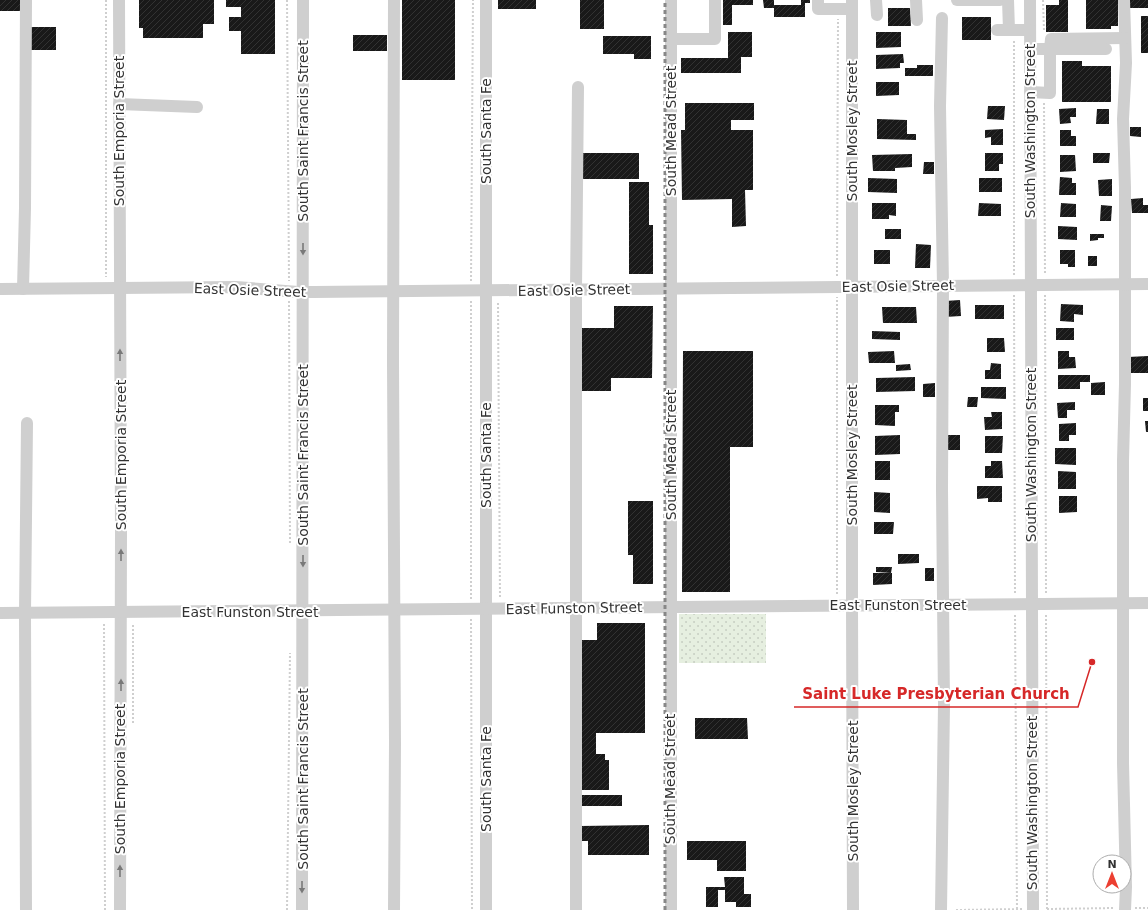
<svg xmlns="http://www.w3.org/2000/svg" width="1148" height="910" font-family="'DejaVu Sans',sans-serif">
<defs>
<pattern id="grass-dots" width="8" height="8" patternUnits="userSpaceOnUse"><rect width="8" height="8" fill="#e6efe0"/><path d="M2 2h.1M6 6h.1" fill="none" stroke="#c6cdc1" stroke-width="1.8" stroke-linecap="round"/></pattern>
<pattern id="building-hatch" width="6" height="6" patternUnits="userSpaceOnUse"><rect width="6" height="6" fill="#191919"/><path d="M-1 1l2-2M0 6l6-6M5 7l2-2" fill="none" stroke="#323232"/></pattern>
</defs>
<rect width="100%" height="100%" fill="#fff"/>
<!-- grass -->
<rect fill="url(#grass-dots)" x="679" y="614" width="87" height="49"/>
<!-- building -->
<g fill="url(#building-hatch)">
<rect x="0" y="0" width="21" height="11"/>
<path d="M139,0h75v24h-11v14h-60v-10h-4z"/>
<path d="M226,0h49v54h-34v-23h-12v-14h12v-10h-15z"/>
<rect x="402" y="0" width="53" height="80"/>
<rect x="498" y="0" width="38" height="9"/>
<rect x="580" y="0" width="24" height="29"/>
<path d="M723,0h30v5h-21v20h-9z"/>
<path d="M763,0h11v5h27v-5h9v3h-5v14h-31v-9h-10z"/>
<path d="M1059,0h9v32h-22v-27h13z"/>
<path d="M1086,0h32v26h-7v3h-25z"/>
<rect x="1128" y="0" width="20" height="8"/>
<path d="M888,8h22l1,18h-23z"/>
<rect x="1141" y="16" width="7" height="37"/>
<rect x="962" y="17" width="29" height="23"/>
<rect x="30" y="27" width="26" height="23"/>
<path d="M728,32h24v25h-11v16h-60v-15h47z"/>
<path d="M876,32h25v15l-25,1z"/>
<rect x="353" y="35" width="34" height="16"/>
<path d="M603,36h48v23h-17v-5h-31z"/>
<path d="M903,54l1,9h-4v5l-24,1v-14z"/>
<path d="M1062,61h20v5h29v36h-49z"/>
<path d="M917,65h16v11h-28v-8h12z"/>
<path d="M876,82h23v13l-23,1z"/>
<path d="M685,103h69v17h-23v10h22v60h-8l1,36 -14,1v-28l-50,1 -1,-70h4z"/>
<path d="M988,106h17l-1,14 -17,-1z"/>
<path d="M1076,108v9h-6l1,6 -11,1 -1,-15z"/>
<path d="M1097,109h12v15h-13z"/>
<path d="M877,119l30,1v14h9v6l-39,-1z"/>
<path d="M1130,127h11v10l-11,-1z"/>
<path d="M1003,129v16h-12v-8l-6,1v-8z"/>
<path d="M1060,130h11v6h5v10h-16z"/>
<rect x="580" y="153" width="59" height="26"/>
<path d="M985,153h18v11h-4v7h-14z"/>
<path d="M1093,153h17l-1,10h-16z"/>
<path d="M912,154v13l-17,1v3h-22l-1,-16z"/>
<path d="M1060,155h15l1,16 -16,1z"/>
<path d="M924,162h10v12h-11z"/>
<path d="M1060,177l12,1v5h4v12h-17z"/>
<path d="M868,178l29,1v14l-29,-1z"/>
<rect x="979" y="178" width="23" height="14"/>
<path d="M1112,179v17h-13l-1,-16z"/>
<path d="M629,182h20v43h4v49h-24z"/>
<path d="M1143,198v7h5v8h-16l-1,-14z"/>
<path d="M872,203h24v13l-7,-1v4h-17z"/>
<path d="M979,203l22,1v12h-23z"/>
<path d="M1061,203l15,1v13h-16z"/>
<path d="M1101,205l11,1 -1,15h-11z"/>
<path d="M1058,226l19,1v13l-19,-1z"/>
<rect x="885" y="229" width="16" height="10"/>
<path d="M1090,234h14v4h-6v2l-8,1z"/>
<path d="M916,244l15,1 -1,23h-15z"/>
<rect x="874" y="250" width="16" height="14"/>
<path d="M1060,250h15v17h-7v-3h-8z"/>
<rect x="1088" y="256" width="9" height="10"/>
<path d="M960,300l1,16 -16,1v-16z"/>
<path d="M1061,304l22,1v10l-9,-1v8l-14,-1z"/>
<rect x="975" y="305" width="29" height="14"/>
<path d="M614,306h39l-1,72h-41v13h-31v-63h34z"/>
<path d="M882,307h34l1,16h-34z"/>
<rect x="1056" y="328" width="18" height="12"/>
<path d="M872,331l28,1v8l-28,-1z"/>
<path d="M987,338h17l1,14h-18z"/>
<path d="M683,351h70v96h-23v145h-48z"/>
<path d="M894,351l1,12h-26l-1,-11z"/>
<path d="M1058,351h11v6h6l1,11 -18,1z"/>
<path d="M1148,356v17h-19l-1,-16z"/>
<path d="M991,363l10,1v15h-16v-9h5z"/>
<path d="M910,364l1,6 -15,1v-6z"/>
<path d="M1058,375h32v7h-10v7h-22z"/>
<path d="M915,377v14l-39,1v-14z"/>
<path d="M1105,382v13h-14v-12z"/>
<path d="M935,383v14h-12v-13z"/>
<path d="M981,387h25v12l-25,-1z"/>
<path d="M968,397h10l-1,10h-10z"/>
<rect x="1143" y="398" width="5" height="13"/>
<path d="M1075,402v8h-8v8h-9l-1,-15z"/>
<path d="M875,405h24v7h-4v14l-20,-1z"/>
<path d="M991,412h11v17l-17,1 -1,-13h8z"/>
<path d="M1145,421h3v11h-2z"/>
<path d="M1076,423v12h-7v6h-10v-17z"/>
<path d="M900,435v19l-25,1v-19z"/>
<rect x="946" y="435" width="14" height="15"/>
<path d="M985,436h18l-1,17h-17z"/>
<path d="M1055,448h21v17l-21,-1z"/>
<rect x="875" y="461" width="15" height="19"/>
<path d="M991,461h11l1,17h-18v-12h6z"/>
<path d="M1058,471l18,1v17h-18z"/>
<path d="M977,486h25v16h-14v-4l-11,1z"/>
<path d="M874,492l16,1v20l-16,-1z"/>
<path d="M1059,496h18v16l-18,1z"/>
<path d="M628,501h25v83h-20v-29h-5z"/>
<path d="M874,522h20l-1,12h-19z"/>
<path d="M898,554h21v9l-21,1z"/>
<path d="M876,567h16l-1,6 -15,-1z"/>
<rect x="925" y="568" width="9" height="13"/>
<path d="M873,573h19v11l-19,1z"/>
<path d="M597,623h48v110h-49v21h9v6h4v30h-29l1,-150h16z"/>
<path d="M695,718h52l1,21h-53z"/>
<rect x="580" y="795" width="42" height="11"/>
<path d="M649,825v30h-61v-14h-8v-15z"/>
<path d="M687,841h59v30h-29v-11h-30z"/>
<path d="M724,877h20v17h7v13h-15v-5h-11v-12h-7v17h-12v-20h19z"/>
</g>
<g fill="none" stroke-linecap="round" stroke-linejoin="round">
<!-- path -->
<g stroke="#cfcfcf" stroke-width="2" stroke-dasharray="2 2" stroke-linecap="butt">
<path d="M106,0v277"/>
<path d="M287,0l2,281"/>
<path d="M1043,0l1,31"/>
<path d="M1044,103l1,172"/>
<path d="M1014,275v-234"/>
<path d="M837,276l1,-257"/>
<path d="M471,281l2,-281"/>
<path d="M1014,295l1,298"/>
<path d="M1045,295l1,298"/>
<path d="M289,301l1,244"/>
<path d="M471,301v298"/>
<path d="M498,303l2,296"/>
<path d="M837,594v-297"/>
<path d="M1015,615l2,295"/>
<path d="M1046,615l1,295"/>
<path d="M471,619l1,291"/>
<path d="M104,624l1,286"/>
<path d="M133,723v-100"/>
<path d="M1135,908h13"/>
<path d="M1047,909l68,-1"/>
<path d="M287,910l3,-257"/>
<path d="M956,910l67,-1"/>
</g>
<!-- minor -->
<g stroke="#cfcfcf" stroke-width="12">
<path d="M119,0l2,531 -1,379"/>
<path d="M394,0l-1,362 2,381 -1,167"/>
<path d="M486,0v910"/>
<path d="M818,0v9h34"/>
<path d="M852,0v605l1,305"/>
<path d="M876,0l1,15"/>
<path d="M916,0l1,20"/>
<path d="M957,0h43"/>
<path d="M1008,0l1,30"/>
<path d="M1030,0l3,910"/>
<path d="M1124,0l2,63 -3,56 2,69v196l-2,77v302l3,124 -1,23"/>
<path d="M997,30h33"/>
<path d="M671,39h44v-39"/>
<path d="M1030,49h20l1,-10 74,-1"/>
<path d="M1030,92l20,1v-44h56"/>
<path d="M119,104l78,3"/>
<path d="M0,289l236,-2 62,5h16c278,-1 556,-7 834,-8"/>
<path d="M23,289l2,-81 1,-208"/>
<path d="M0,613l1148,-10"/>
<path d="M26,910l-1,-297 2,-190"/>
<path d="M302,910l1,-910"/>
<path d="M576,910v-620l2,-203"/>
<path d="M671,910v-910"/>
<path d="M941,910l3,-205 -2,-216 1,-204 -3,-179 2,-88"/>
</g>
<!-- rail -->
<path stroke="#878787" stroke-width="3" stroke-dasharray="4 3" stroke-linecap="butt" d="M665,910v-910"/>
</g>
<!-- one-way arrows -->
<defs><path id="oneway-solid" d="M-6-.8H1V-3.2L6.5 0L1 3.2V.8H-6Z"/></defs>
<g fill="#797979">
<use href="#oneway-solid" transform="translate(303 249) rotate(90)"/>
<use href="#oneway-solid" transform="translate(120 355) rotate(-90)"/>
<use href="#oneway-solid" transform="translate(121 555) rotate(-90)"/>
<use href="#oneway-solid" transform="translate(303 561) rotate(90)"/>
<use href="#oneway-solid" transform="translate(121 685) rotate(-90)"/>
<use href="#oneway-solid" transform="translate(120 871) rotate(-90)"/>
<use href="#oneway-solid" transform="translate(302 887) rotate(90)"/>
</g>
<g text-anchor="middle" stroke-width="4" stroke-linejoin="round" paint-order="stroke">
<!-- street labels -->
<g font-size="14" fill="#323232" stroke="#fff">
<text transform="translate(119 131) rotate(-90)" y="5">South Emporia Street</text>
<text transform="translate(303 131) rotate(-90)" y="5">South Saint Francis Street</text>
<text transform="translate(486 131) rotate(-90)" y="5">South Santa Fe</text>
<text transform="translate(671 131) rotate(-90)" y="5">South Mead Street</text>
<text transform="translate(852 131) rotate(-90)" y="5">South Mosley Street</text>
<text transform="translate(1030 131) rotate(-90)" y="5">South Washington Street</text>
<text transform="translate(898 286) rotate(-1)" y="5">East Osie Street</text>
<text transform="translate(250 290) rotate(2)" y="5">East Osie Street</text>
<text transform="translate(574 290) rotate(-1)" y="5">East Osie Street</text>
<text transform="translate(121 455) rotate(-90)" y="5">South Emporia Street</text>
<text transform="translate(303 455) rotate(-90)" y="5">South Saint Francis Street</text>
<text transform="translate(486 455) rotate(-90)" y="5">South Santa Fe</text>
<text transform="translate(671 455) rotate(-90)" y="5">South Mead Street</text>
<text transform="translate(852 455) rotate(-90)" y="5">South Mosley Street</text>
<text transform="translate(1031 455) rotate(-90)" y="5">South Washington Street</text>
<text x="898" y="610">East Funston Street</text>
<text transform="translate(574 608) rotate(-1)" y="5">East Funston Street</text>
<text x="250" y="617">East Funston Street</text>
<text transform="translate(120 779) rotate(-90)" y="5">South Emporia Street</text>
<text transform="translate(303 779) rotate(-90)" y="5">South Saint Francis Street</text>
<text transform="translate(486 779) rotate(-90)" y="5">South Santa Fe</text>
<text transform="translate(670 779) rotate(-90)" y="5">South Mead Street</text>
<text transform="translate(853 791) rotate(-90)" y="5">South Mosley Street</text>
<text transform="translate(1032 803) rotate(-90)" y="5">South Washington Street</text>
</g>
</g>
<!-- callouts -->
<path fill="none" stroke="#d62828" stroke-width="1.5" d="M1092 662L1078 707H794"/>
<circle fill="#d62828" stroke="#fff" stroke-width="1.5" cx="1092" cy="662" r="4"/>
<g font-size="15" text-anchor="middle" font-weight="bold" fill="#d62828" stroke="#fff" stroke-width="4" stroke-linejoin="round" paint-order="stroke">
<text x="936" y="699">Saint Luke Presbyterian Church</text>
</g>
<!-- north arrow -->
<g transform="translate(1112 874)"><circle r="19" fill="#ffffff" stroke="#adadad"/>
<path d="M0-3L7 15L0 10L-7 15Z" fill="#ec3f31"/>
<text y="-6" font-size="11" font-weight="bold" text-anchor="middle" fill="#323232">N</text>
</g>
</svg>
